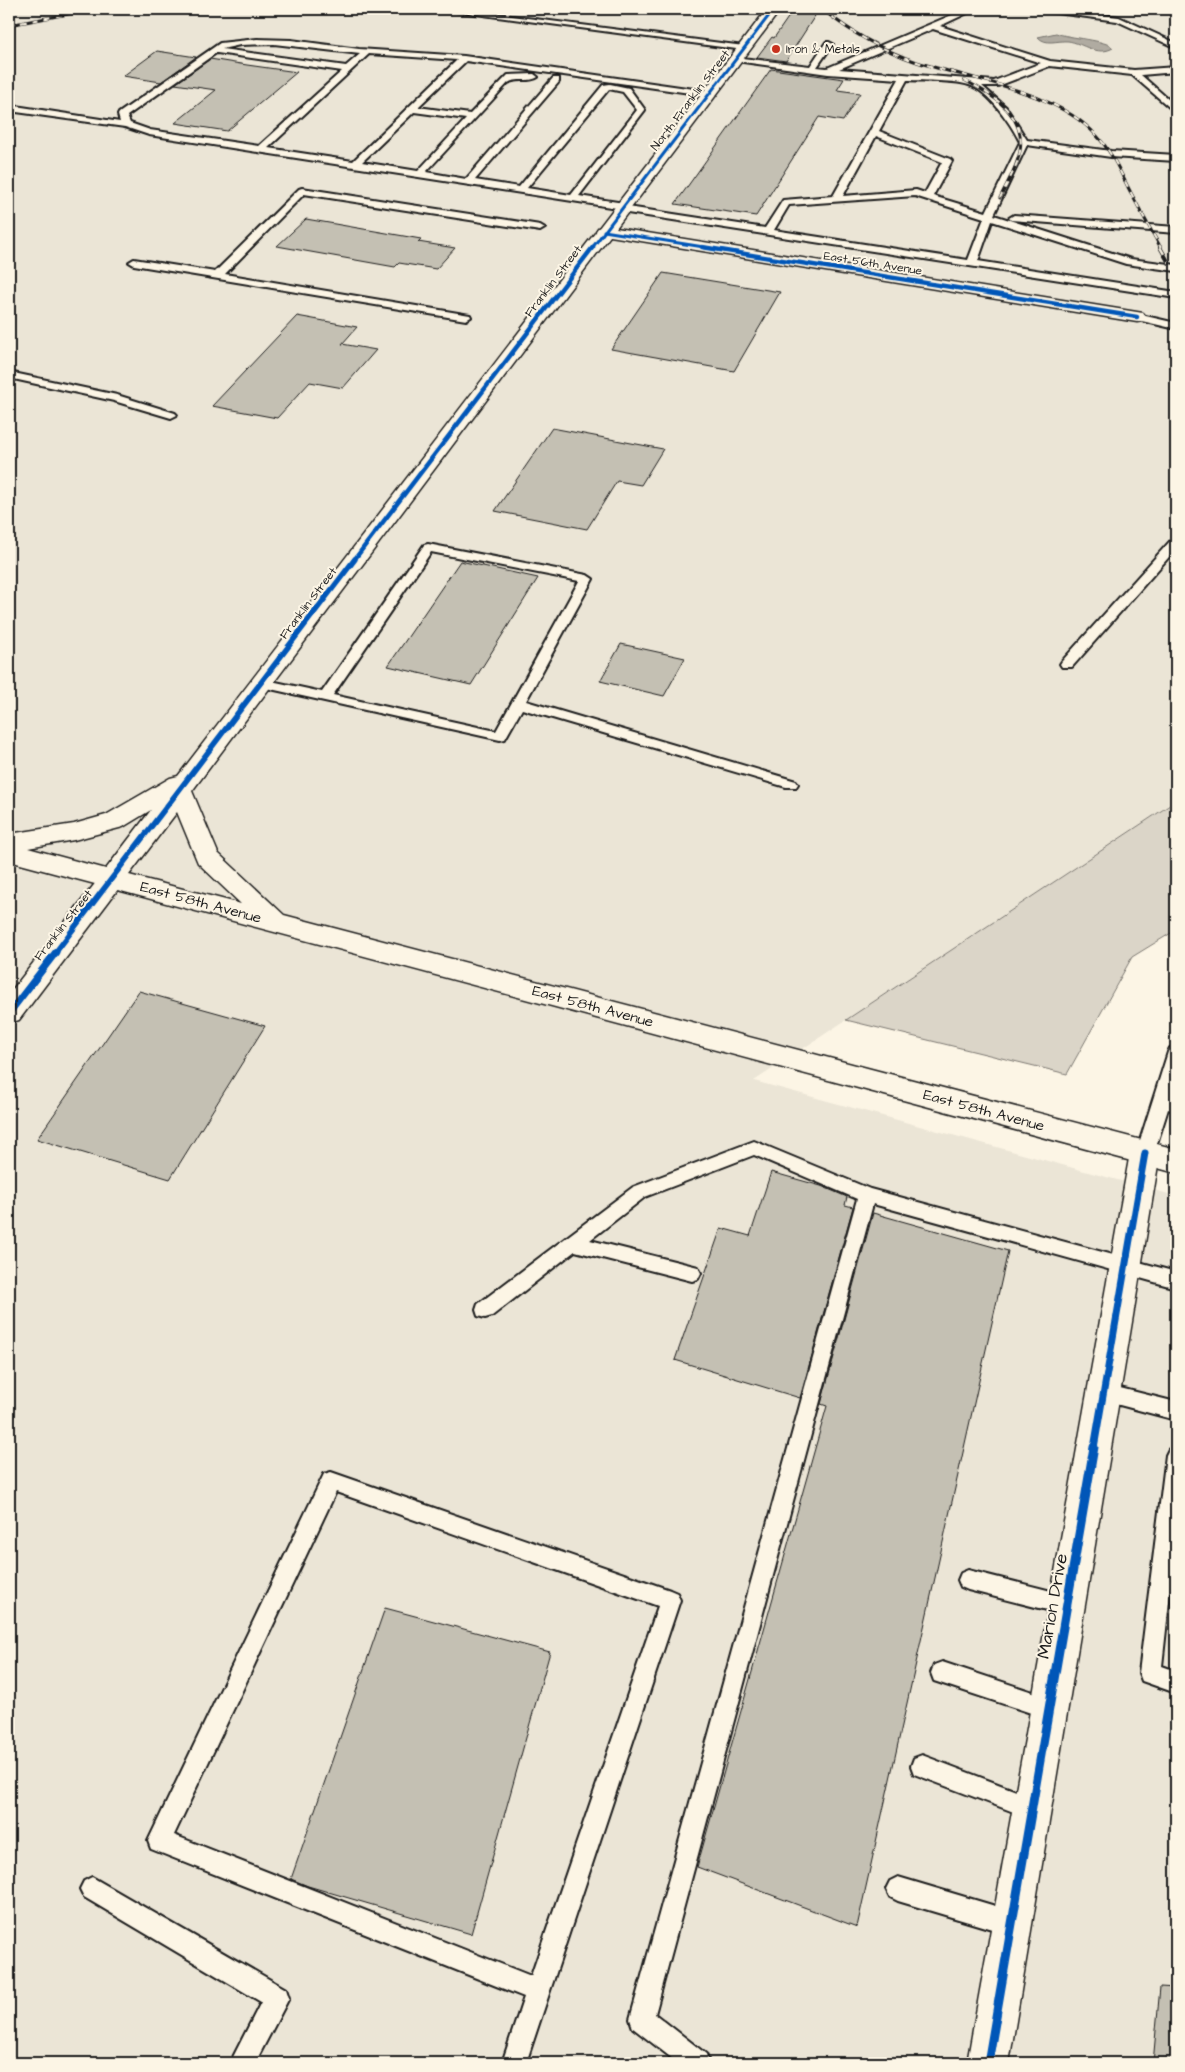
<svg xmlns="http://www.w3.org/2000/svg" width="1185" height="2072" font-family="'Architects Daughter',sans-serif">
<rect width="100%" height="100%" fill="#fcf5e5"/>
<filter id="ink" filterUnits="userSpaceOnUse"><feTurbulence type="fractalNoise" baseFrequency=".02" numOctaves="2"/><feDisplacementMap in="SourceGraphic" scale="10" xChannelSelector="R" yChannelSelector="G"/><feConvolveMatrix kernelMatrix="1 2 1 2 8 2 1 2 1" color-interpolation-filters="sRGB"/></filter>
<g filter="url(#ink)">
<!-- built -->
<path fill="#ebe5d6" d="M9,9h1167v792l-422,280 422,115v867h-1167z"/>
<!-- green -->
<path fill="#dbd5c8" stroke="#7c7872" d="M1176,801v129l-44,27 -65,117 -221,-54z"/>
<!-- water -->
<path fill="#b0aba1" stroke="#75726c" d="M1056,33c12,5 52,7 57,15 -16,9 -30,-5 -45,-7 -11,-1 -22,5 -30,-4z"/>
<!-- building -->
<g fill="#c4c0b3" stroke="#1c1c1c">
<path d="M794,9l24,2 -32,50 -29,-4 15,-20 2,1z"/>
<path d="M157,51l39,6 -35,25 -38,-6z"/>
<path d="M210,59l37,6 50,7 -70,59 -52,-8 41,-33 -41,-6z"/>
<path d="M771,69l73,10 -7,11 23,3 -17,28 -24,-4 -63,99 -81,-12z"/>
<path d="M306,219l115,20 -3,3 37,6 -19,21 -37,-6 -4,4 -118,-21z"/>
<path d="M663,273l117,19 -46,79 -123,-22z"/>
<path d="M297,316l60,11 -15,17 34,6 -33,38 -33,-6 -33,36 -65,-12z"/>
<path d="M552,428l111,21 -22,36 -24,-4 -30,48 -92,-18z"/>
<path d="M460,561l78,17 -67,107 -83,-19z"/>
<path d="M621,644l64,14 -21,38 -64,-15z"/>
<path d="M139,991l126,35 -95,153 -133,-40z"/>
<path d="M771,1172l50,14 26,11 -2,8 8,2 -53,191 -125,-38 46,-132 29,8z"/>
<path d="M873,1213l135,38 -151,676 -160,-60 130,-461 -6,-2z"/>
<path d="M385,1608l165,44 -79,282 -163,-48 -17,-7z"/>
<path d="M1160,1987l16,1v75h-23z"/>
</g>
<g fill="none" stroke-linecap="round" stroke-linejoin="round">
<!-- lane casing -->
<g stroke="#1c1c1c" stroke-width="4">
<g id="lane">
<path d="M458,9l286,37 4,2 -4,2 -283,-38h-3z"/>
<path d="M966,9h10l-36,17 110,35 84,9 42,-3v5l-35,3 35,31v7l-44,-38 -82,-9 -52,20h-16l24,21 21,33 84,11 65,4v6l-65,-4 -84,-12 -33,70 137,44 45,6v6l-50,-7 -134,-43 -14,40 198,31v6l-555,-86 -3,-1 -1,-3 -468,-73 -24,-8 -116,-16v-6l111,17 -2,-7 1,-2 101,-70 37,-4 34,1 68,9 105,7 244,35 4,3 -1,2 -245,-35 -48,46 52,7 38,-39 26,-1 4,3c-9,6 -21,0 -30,6l-82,89 40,7 87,-101h6v4l-84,98 44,7 84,-102 7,-1 19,4 16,22 -66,86 45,7 3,1 1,3 137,21 18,-28 50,-4 66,-117 -71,-5 -92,-13h-3v-4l77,9 16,-24h3l4,2 -16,23 10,1zM933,29l108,34 -47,18 -155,-12zM274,44l86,10 -14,12 -124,-17 18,-4zM216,53h1l125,18 -83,75 -109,-16 -20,-7 -3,-7zM369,54l88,6 -104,101 -85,-13zM907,80c16,1 48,0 62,5 20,6 42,39 51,57l-34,70 -53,-16 19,-35 -2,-2 -71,-28zM609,89l14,3 14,18 -66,85 -44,-7zM414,112l52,7 -48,52 -56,-9zM876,136l66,26 -17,31 -9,-3 -73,6zM915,196l69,22 -16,42 -194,-30 15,-25z"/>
<path d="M1038,9h20l61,8 57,26v5l-59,-27 -75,-10z"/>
<path d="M302,188l238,37 5,3 -5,3 -236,-37 -79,80 245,41 1,2 -5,3 -332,-55 -5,-3 5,-3 81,13 84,-83z"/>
<path d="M1014,215l162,12v6l-165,-13 -2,-2z"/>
<path d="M1137,314l39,9v6l-43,-10 -1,-2 1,-2z"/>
<path d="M9,372l108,23 58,18 2,2 -6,3 -57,-17 -105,-23z"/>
<path d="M1176,538v11l-104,118h-10l-2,-3 2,-3 110,-122z"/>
<path d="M428,544l159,31 6,4 -67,122 270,80 2,3 -2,3h-10l-264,-78 -17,30 -5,1 -243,-54 -2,-3 2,-3 5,-1 60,13 102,-147zM431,552l148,29 -83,150 -163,-36z"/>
<path d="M1176,1046v34l-4,17 4,1v14l-8,-3 -14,44 -3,5 -6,2 -6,-2 -3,-5 32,-101 2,-4z"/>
<path d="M754,1141l116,48 306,83v16l-303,-84 -218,810 51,40 3,9h-31l-45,-35 -3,-9 227,-820 -103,-44 -109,42 -55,43 108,27 3,6 -3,6 -6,2 -117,-30 -83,65 -7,2 -7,-2 -2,-6 2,-6 155,-117z"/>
<path d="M1104,1384l72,18v18l-79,-21 -3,-6 3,-6z"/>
<path d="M1176,1446v92l-14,128 14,5v22l-34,-12 -3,-8 27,-218 3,-6z"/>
<path d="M331,1472l339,118 7,3 3,7 -154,463h-24l22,-66 -373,-148 -3,-8 176,-367zM336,1492l322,114 -127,370 -357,-141z"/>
<path d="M968,1570l99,25 7,3 3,7 -3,7 -7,3 -99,-25 -7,-3 -3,-7 3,-7z"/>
<path d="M942,1662l115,38 3,8 -3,8 -8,3 -115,-38 -3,-8 3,-8z"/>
<path d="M922,1755l118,45 3,8 -3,8 -8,3 -118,-45 -3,-8 3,-8z"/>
<path d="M92,1877l194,112 3,9 -34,65h-25l31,-61 -177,-105 -4,-8 4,-8z"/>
<path d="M898,1877l114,34 8,4 4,8 -4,8 -8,4 -114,-34 -8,-4 -4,-8 4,-8z"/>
</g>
</g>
<!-- street casing -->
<g stroke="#1c1c1c" stroke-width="3">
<g id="street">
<path d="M604,226l533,86 6,1 3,4 -3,4 -6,1 -539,-88 -2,-3 2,-3z"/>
<path d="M113,869l9,3 4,6 -4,6 -103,136 -10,3v-29l95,-122z"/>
<path d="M1145,1141l10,4 5,8 -151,910h-42l163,-910 5,-8z"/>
</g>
</g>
<!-- secondary casing -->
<g stroke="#1c1c1c" stroke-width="3">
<path id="secondary" d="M767,9h14l-589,782 26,62 66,62 892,234v24l-1167,-312v-27l65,-10 32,-9 64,-37 8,-2zM151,810l-45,59 -78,-21 46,-8 49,-13zM177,812l21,51 43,41 -112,-29z"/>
</g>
<!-- lane -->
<use href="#lane" fill="#fcf5e5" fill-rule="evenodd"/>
<!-- street -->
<use href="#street" fill="#fcf5e5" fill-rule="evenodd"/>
<!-- secondary -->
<use href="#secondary" fill="#fcf5e5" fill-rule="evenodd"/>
<!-- rail-far1 casing -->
<g stroke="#1c1c1c" stroke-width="3">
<g id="rail-far1">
<path d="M822,9c29,24 60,41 95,53 58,19 138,28 180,74 15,16 23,36 33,55 10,19 20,38 31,57"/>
<path d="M9,25l86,-16"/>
<path d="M964,80c28,14 62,35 56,71 -3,17 -13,32 -20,47"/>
</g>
</g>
<!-- rail casing -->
<g stroke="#1c1c1c" stroke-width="4">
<path id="rail" d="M1160,247l9,16"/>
</g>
<!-- rail-far1 -->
<use href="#rail-far1" stroke="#fcf5e5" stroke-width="2" stroke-dasharray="6" stroke-linecap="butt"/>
<!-- rail -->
<use href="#rail" stroke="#fcf5e5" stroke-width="2.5" stroke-dasharray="8" stroke-linecap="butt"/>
<!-- cycleway-far4 casing -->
<g stroke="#fcf5e5" stroke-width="5">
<g id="cycleway-far4">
<path d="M604,231l106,17"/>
<path d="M592,248l182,-239"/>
</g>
</g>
<!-- cycleway-far3 casing -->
<g stroke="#fcf5e5" stroke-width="6">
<g id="cycleway-far3">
<path d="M702,247l435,70"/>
<path d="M354,560l239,-313"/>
</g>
</g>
<!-- cycleway-far2 casing -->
<g stroke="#fcf5e5" stroke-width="8">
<path id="cycleway-far2" d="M55,953l300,-394"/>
</g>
<!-- cycleway-far1 casing -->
<g stroke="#fcf5e5" stroke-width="10">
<g id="cycleway-far1">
<path d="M9,1013l47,-61"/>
<path d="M1094,1448l51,-295"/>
</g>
</g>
<!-- cycleway casing -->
<g stroke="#fcf5e5" stroke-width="12">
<path id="cycleway" d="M988,2063l106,-616"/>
</g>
<!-- cycleway-far4 -->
<use href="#cycleway-far4" stroke="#0057b8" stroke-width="3"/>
<!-- cycleway-far3 -->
<use href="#cycleway-far3" stroke="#0057b8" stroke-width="4.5"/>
<!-- cycleway-far2 -->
<use href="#cycleway-far2" stroke="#0057b8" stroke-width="5.5"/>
<!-- cycleway-far1 -->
<use href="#cycleway-far1" stroke="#0057b8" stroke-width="7"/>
<!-- cycleway -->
<use href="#cycleway" stroke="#0057b8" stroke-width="9"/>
</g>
</g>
<!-- markers -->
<circle fill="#c8321e" stroke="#fcf5e5" stroke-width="2" cx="776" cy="49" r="5"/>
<g text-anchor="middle" stroke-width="4" stroke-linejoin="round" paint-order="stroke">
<!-- far-poi labels -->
<g font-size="12" fill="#1c1c1c" stroke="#fcf5e5" text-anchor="start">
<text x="786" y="53">Iron &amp; Metals</text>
</g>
<!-- far-street labels -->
<g font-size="12" fill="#1c1c1c" stroke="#fcf5e5">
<text transform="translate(690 100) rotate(-53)" y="4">North Franklin Street</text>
<text transform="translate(873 263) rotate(9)" y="4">East 56th Avenue</text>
<text transform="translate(553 281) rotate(-53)" y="4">Franklin Street</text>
<text transform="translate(308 603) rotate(-53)" y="4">Franklin Street</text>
<text transform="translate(63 925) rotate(-52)" y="4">Franklin Street</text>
</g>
<!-- street labels -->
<g font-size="15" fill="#1c1c1c" stroke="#fcf5e5">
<text transform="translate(201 902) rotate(15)" y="5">East 58th Avenue</text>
<text transform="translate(593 1006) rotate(15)" y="5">East 58th Avenue</text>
<text transform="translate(984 1110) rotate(15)" y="5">East 58th Avenue</text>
</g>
<!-- near-street labels -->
<g font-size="18" fill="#1c1c1c" stroke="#fcf5e5">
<text transform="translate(1052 1606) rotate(-80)" y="6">Marion Drive</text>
</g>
</g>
<!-- margin -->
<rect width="1185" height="2072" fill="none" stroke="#fcf5e5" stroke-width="30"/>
<rect x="15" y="15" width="1155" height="2042" fill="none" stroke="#1c1c1c" stroke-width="2" filter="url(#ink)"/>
</svg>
